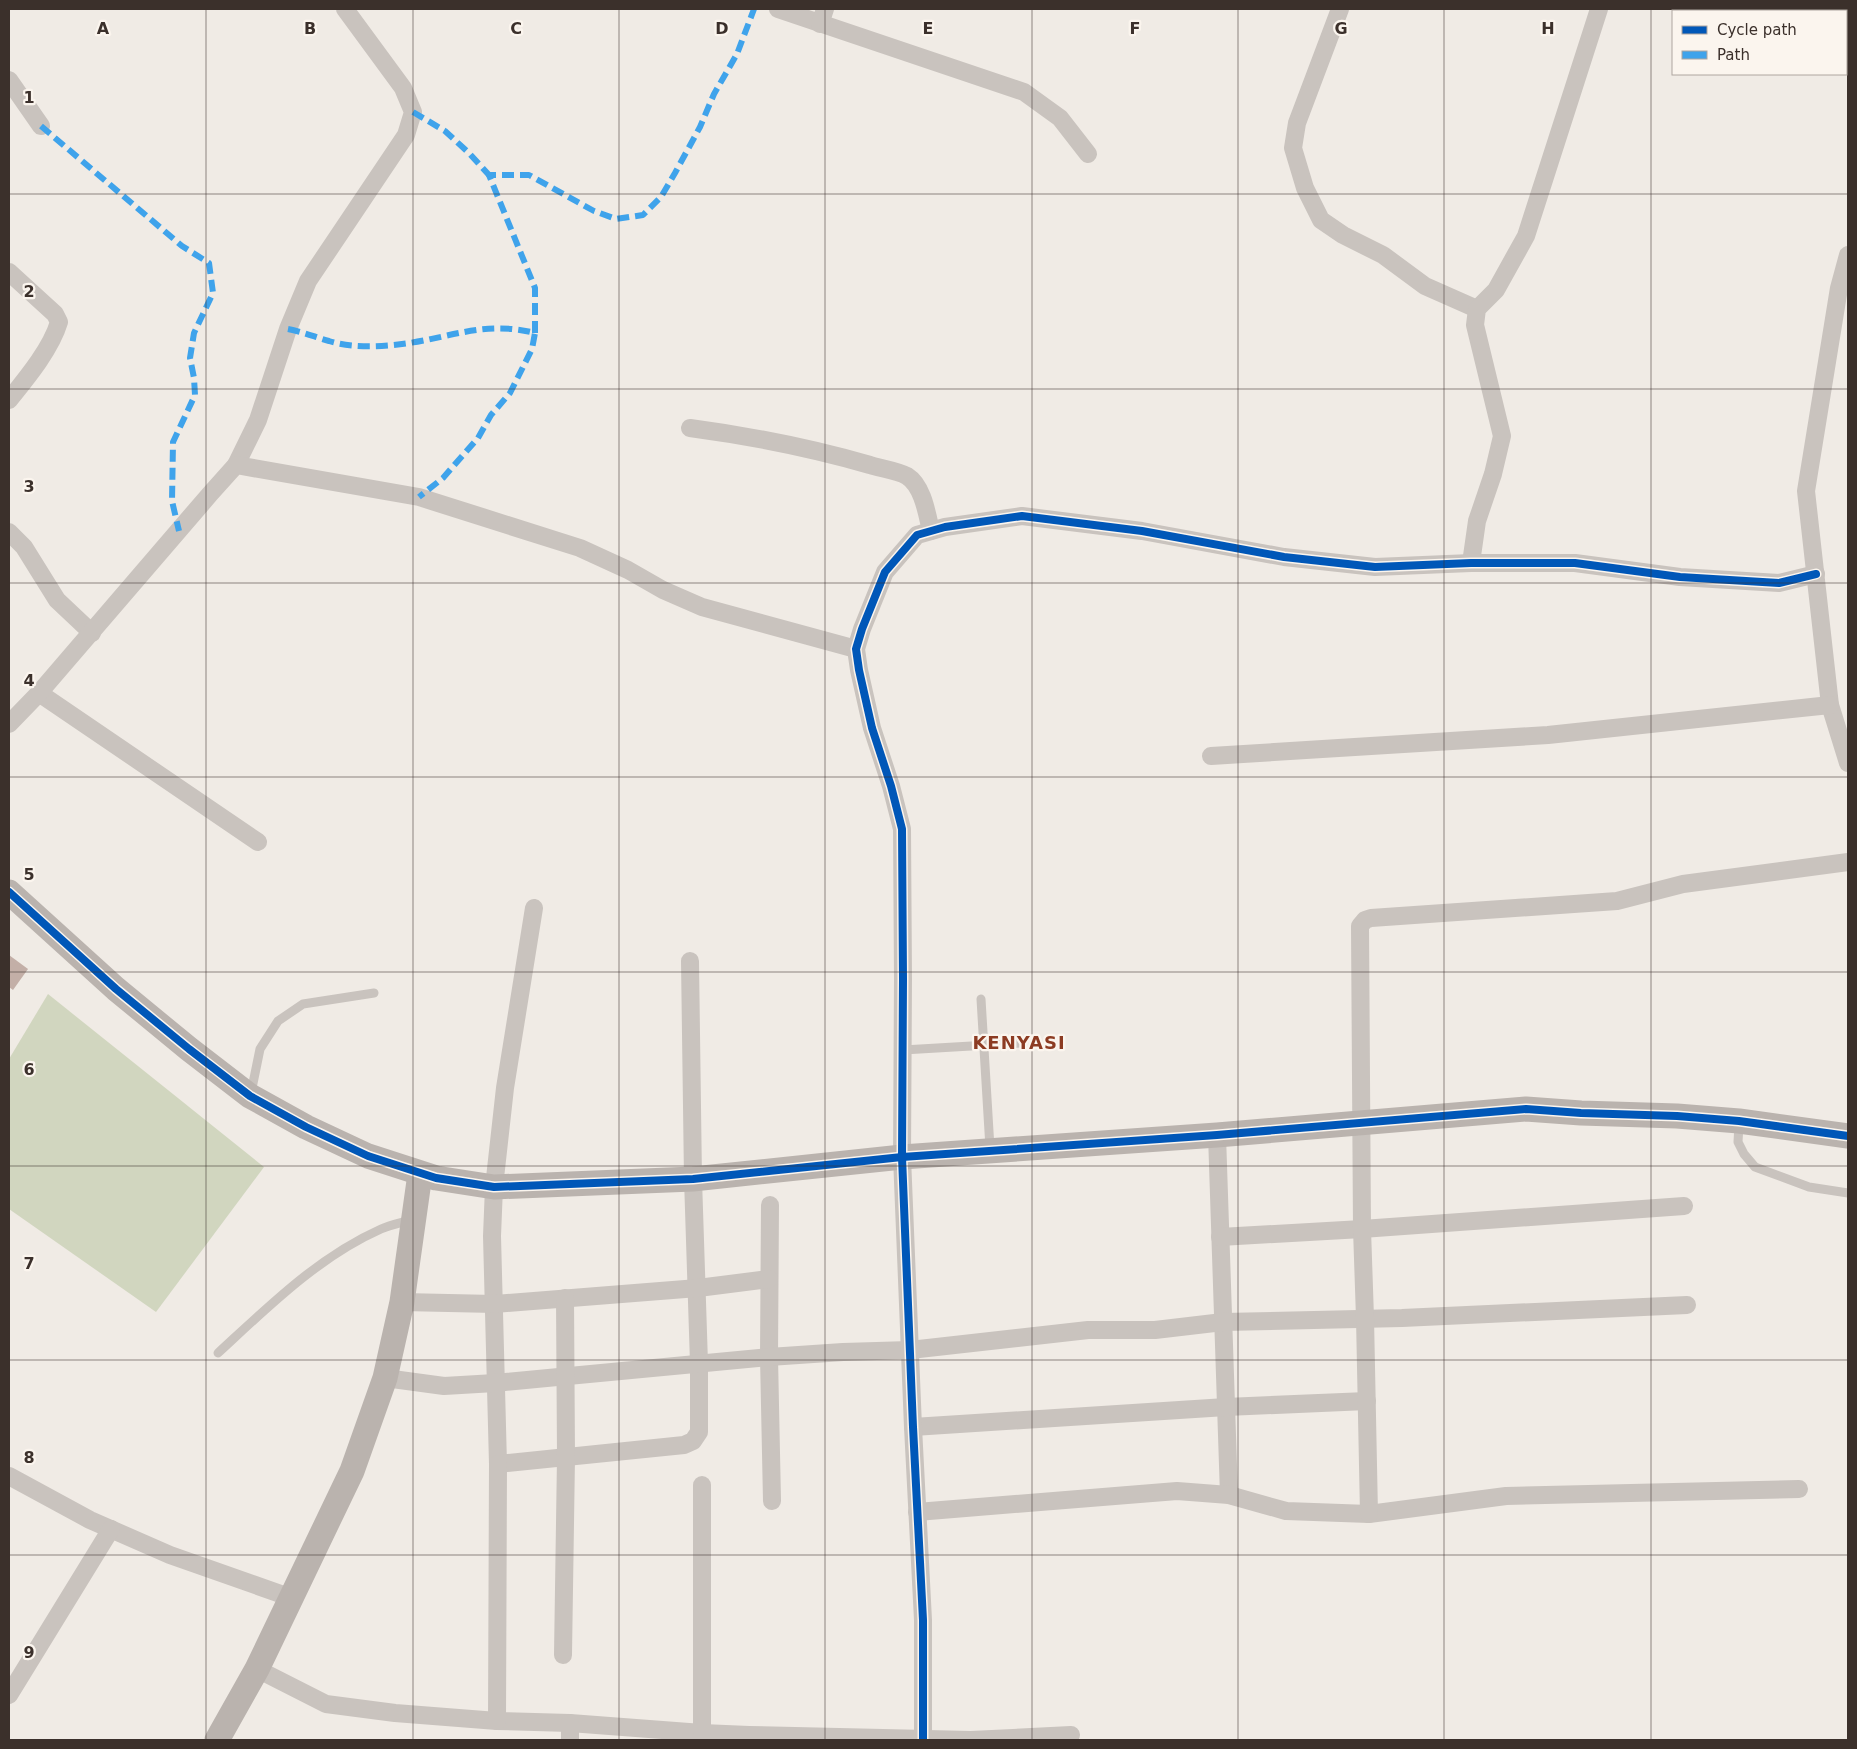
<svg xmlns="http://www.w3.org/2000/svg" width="1857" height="1749" font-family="'DejaVu Sans',sans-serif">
<rect width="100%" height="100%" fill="#f0ebe5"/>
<!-- green -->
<path fill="#d1d6bf" d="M48,994l216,173 -108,145 -147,-103v-150z"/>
<!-- building -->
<path fill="#c3afa7" d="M9,955l19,14 -15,21 -4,-3z"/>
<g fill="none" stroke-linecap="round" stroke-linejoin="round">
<!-- lane -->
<g stroke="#c9c3be" stroke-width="9">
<path d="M981,999l9,149"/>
<path d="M903,1050l119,-7"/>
<path d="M251,1093l9,-44 18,-28 25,-17 71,-11"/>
<path d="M1739,1124l-1,18 6,12 11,13 54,20 39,6"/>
<path d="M218,1353c50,-46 100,-96 163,-124 9,-4 19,-6 29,-9"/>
</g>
<!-- street -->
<g stroke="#c9c3be" stroke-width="18">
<path d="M778,9l246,83 36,26 28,36"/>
<path d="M1340,9l-43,114 -4,25 12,40 16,32 22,15 40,20 42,31 52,23"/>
<path d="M820,24l5,-15"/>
<path d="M9,80l32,46"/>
<path d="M1848,255l-9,33 -33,203 24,214 18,58"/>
<path d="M9,272l46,42 4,8c-8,27 -33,57 -50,78"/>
<path d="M690,428c60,8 121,20 180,37 9,3 29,6 37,11 16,10 20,38 24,55"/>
<path d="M236,465l22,-45 30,-91 20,-48 98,-146 7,-23 -10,-24 -58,-79"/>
<path d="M9,532l15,15 33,53 35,33"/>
<path d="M1471,563l6,-42 16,-47 9,-38 -27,-111 2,-16 19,-19 30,-54 73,-227"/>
<path d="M39,693l219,149"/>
<path d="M9,724l30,-31 171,-199 26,-29 183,32 161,51 48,22 35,20 39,17 154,42"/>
<path d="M1211,756l337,-21 282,-30"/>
<path d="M534,908l-29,180 -11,99 -2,49 6,228 186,-19 9,-4 6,-9v-69l-6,-184 -3,-218"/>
<path d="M1217,1135l12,360"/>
<path d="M770,1205l-1,152 3,144"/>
<path d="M1220,1237l142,-8 322,-23"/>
<path d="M402,1302l93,2 203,-16 71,-9"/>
<path d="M385,1378l59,8 51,-3 274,-26 74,-5 67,-2 178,-20h67l68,-8 179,-4 285,-13"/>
<path d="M913,1427l313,-20 141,-6"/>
<path d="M9,1476l81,44 80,35 122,43"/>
<path d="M917,1512l260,-21 52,4 57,16 83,3 137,-18 293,-7"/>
<path d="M1369,1514l-4,-196 -3,-89 -2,-303 5,-6 6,-2 246,-17 66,-17 165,-22"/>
<path d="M563,1655l3,-198 -1,-159"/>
<path d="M257,1669l69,35 69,9 102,8 73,2 132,10 47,2 222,5 100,-5"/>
<path d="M9,1695l102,-166"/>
<path d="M497,1721l1,-257"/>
<path d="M570,1723v17"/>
<path d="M702,1733v-248"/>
<path d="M923,1739v-119l-10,-193 -11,-270 1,-178 -1,-150 -11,-43 -19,-58 -13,-58 -3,-21 6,-20 23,-57 32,-37 28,-8 77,-11 120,15 142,26 91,10 96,-4h104l105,14 99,6 37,-9"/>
</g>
<!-- secondary -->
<g stroke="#bab3ae" stroke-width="25">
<path d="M9,892l107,97 73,60 61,47 56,31 62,29 68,22 58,9 199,-8 209,-22 315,-22 309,-26 55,4 96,3 62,5 109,15"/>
<path d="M217,1740l40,-71 95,-198 33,-93 17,-76 18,-128"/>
</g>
<!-- quiet -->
<g stroke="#3fa3eb" stroke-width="6" stroke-dasharray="12 6" stroke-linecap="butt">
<path d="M413,112l32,19 24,22 20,22"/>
<path d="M41,126l141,120 27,17 4,30 -19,40 -4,25 4,20 1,17 -22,47 -1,59 7,30"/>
<path d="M288,329c15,3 27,8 41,12 22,7 50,6 73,3 48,-6 83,-24 133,-11l-3,16 -22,44 -19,22 -13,23 -35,40 -24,19"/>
<path d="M535,333v-45l-46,-113h40l65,36 22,8 27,-4 18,-18 14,-24 25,-46 14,-33 23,-40 17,-45"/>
</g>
<!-- cycleway casing -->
<g stroke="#fbf5ee" stroke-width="11">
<g id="cycleway">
<path d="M9,892l107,97 73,60 61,47 56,31 62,29 68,22 58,9 199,-8 209,-22 315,-22 309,-26 55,4 96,3 62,5 109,15"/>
<path d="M923,1739v-119l-10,-193 -11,-270 1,-178 -1,-150 -11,-43 -19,-58 -13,-58 -3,-21 6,-20 23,-57 32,-37 28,-8 77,-11 120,15 142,26 91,10 96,-4h104l105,14 99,6 37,-9"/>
</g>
</g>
<!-- cycleway -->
<use href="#cycleway" stroke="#0057b8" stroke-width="8"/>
</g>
<!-- grid -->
<path fill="none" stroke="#3b302b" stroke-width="1" stroke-opacity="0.55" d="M206,9v1731M413,9v1731M619,9v1731M825,9v1731M1032,9v1731M1238,9v1731M1444,9v1731M1651,9v1731M9,194h1839M9,389h1839M9,583h1839M9,777h1839M9,972h1839M9,1166h1839M9,1360h1839M9,1555h1839"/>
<g text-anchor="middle" stroke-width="4.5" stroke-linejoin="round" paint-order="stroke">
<!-- district labels -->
<g font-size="18" font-weight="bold" letter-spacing="1" fill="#8c3b22" stroke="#fbf5ee">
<text x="1019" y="1049">KENYASI</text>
</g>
</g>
<g font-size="16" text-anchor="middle" font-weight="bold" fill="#3b302b" stroke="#fbf5ee" stroke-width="4.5" stroke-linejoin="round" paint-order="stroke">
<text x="103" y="34">A</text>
<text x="310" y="34">B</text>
<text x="516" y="34">C</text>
<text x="722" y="34">D</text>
<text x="928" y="34">E</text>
<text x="1135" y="34">F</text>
<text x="1341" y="34">G</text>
<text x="1548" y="34">H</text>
<text x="29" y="103">1</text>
<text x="29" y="297">2</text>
<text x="29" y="492">3</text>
<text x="29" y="686">4</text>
<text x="29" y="880">5</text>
<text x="29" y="1075">6</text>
<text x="29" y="1269">7</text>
<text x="29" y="1463">8</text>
<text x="29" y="1658">9</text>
</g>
<!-- border -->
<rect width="1857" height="1749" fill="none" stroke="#3b302b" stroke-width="20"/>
<!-- legend -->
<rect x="1672" y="10" width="175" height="65" fill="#fbf5ee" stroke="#aea6a0"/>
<rect x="1682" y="26" width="25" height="8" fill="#0057b8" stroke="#aea6a0"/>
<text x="1717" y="35" font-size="15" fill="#3b302b">Cycle path</text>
<rect x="1682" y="51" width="25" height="8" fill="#3fa3eb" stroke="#aea6a0"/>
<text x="1717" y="60" font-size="15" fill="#3b302b">Path</text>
</svg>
